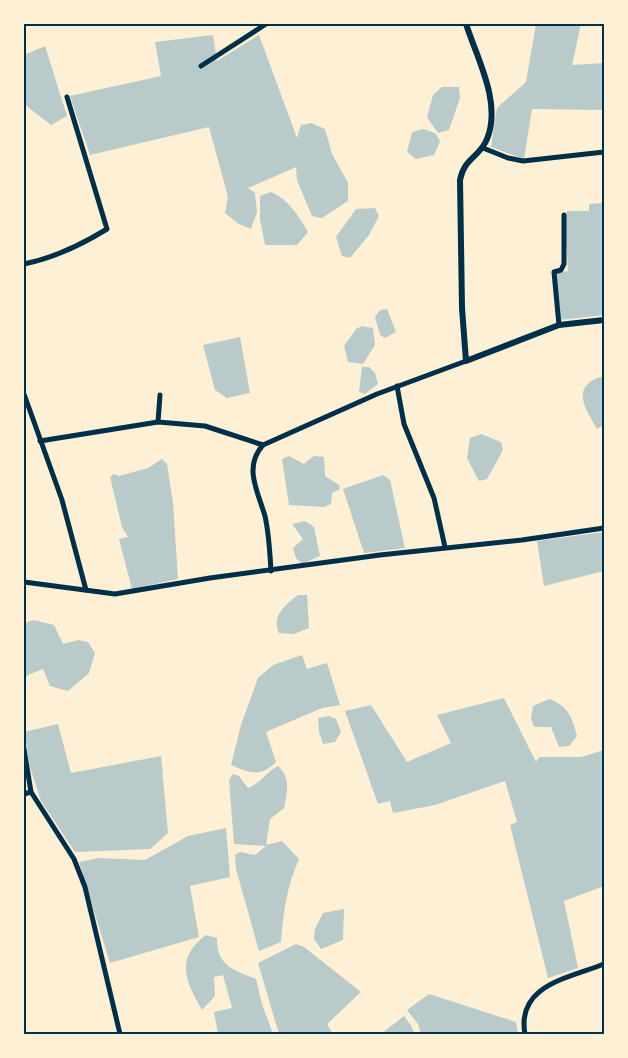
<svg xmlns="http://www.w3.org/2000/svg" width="628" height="1058" font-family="'Sofia Sans Condensed',sans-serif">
<rect width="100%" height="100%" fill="#fdf0d5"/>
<!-- green -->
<g fill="#b9caca">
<path d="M536,24h45l-9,41 32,-2v47l-72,-1 -8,50 -33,-12 6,-39 29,-26z"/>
<path d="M213,35l4,26 42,-26 38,103 4,-13 10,-2 14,6 7,25 16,29v18l-26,17 -10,-2 -15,-36 -1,-13 -48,21 7,5 2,19 -6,17 -12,-5 -14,-11 3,-16 -19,-70 -119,28 -20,-59 91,-20 -6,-34z"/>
<path d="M45,46l22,70 -16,9 -27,-21v-49z"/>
<path d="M442,87h17l1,11 -11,32 -11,3 -11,-16 6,-22z"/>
<path d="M423,129l12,4 5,8 -6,14 -18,4 -9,-7 5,-20z"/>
<path d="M271,192c18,8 27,23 37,40l-11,13h-32l-5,-26v-23z"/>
<path d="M604,203v112l-44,5 -4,-47 12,-2 -3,-49 2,-11h22v-7z"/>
<path d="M375,208l4,8 -10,19 -19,23 -8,-2 -6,-19 20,-28z"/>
<path d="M387,309l9,23 -11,6 -5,-3 -5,-18 5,-7z"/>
<path d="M362,326l11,2 2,17 -12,19 -15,-2 -4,-16 12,-17z"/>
<path d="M240,337l10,56 -23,5 -12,-8 -12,-45z"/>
<path d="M362,367h7l6,6 3,11 -13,10 -6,-2z"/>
<path d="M600,377l4,1v47l-7,4c-11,-20 -27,-41 3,-52z"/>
<path d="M481,434l20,8 2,8 -16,29 -8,2 -12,-23 3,-20z"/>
<path d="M289,456l15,8 10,-8 10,1 1,19 14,9 1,4 -8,4 -1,11 -7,3 -35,-2 -7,-46z"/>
<path d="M162,459l5,5 6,39 5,76 -46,10 -13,-50 9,-2 -6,-10 -12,-50 4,-3 5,2 29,-8z"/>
<path d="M383,475l7,5 15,68 -41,5 -21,-64z"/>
<path d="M305,521l9,6 6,29 -18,8 -6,-6 -3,-10 10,-9 -11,-15z"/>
<path d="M604,532v39l-60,15 -7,-45z"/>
<path d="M298,595h9l2,33 -15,6 -15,-1c-8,-17 6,-28 19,-38z"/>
<path d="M34,620l20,5 9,19 15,-4 10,2 7,11 -6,20 -21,18 -18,-5 -7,-17 -15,6 -4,5v-57z"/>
<path d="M302,655l5,14 20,-6 13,42 -18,3 -56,24 10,30c-17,16 -26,11 -45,3l10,-40 17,-47 15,-13z"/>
<path d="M504,698l32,64 3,-5h42l23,-7v136l-40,15 14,67 -30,10 -38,-153 7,-3 -12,-41 -70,24 -42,8 -3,-12 -12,3 -33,-93 26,-6 36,57 44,-19 -14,-28z"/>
<path d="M549,699c19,7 23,18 28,37l-8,10 -10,1 -8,-20h-17l-3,-8 2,-13z"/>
<path d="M329,716l7,3 5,13 -6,10 -12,2 -4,-12 -1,-14z"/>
<path d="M58,724l13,49 90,-17 7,77 -18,16 -75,3 -34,-51 -11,-34 -6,-35z"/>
<path d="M278,766c13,11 9,27 6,42l-14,11 -4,26 16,-4 17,18c-12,27 -16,54 -18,83l-22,9 -23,-82 -1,-14 5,-3 15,3 11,-9 -32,-2 -5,-64 4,-6 6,2 9,12c16,-7 17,-15 30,-22z"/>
<path d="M226,828l4,49 -40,9 9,51 -89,26 -31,-101 20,-4 46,2 43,-24z"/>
<path d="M344,909l-1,31 -22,9 -7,-10 1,-10 8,-16z"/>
<path d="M206,935l11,3c-1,27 17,33 39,41l6,25 11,30h-55l-4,-22 18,-4 -9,-33 -9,2 1,19 -13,14c-17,-29 -27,-52 4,-75z"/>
<path d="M296,944l8,3 57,45 -34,32 6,10h-54l-21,-71z"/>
<path d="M429,994l87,28 2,12h-97l-3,-10 -11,-14z"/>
<path d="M404,1016l8,11 2,7h-33z"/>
</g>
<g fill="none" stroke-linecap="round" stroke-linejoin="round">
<!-- minor -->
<g stroke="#003049" stroke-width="5">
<path d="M201,66l65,-42"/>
<path d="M483,148l25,10 15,3 81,-9"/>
<path d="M24,264c30,-6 57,-19 83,-35l-40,-132"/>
<path d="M559,325l-5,-53 7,-2 3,-6v-49"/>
<path d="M397,386l7,38 30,74 11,49"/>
<path d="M24,394l38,106 24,90"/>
<path d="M160,395l-2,27 47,4 58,19"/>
<path d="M40,441l118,-19"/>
<path d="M271,571c-1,-18 -2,-37 -6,-55 -7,-24 -22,-49 -2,-71l114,-51 89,-33"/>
<path d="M24,582l91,12 95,-16 170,-23 142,-15 82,-12"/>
<path d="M24,749l7,43 43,67 11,28 35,147"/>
<path d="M24,794l7,-2"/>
<path d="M525,1034c-9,-49 44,-56 79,-70"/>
</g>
<!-- tertiary -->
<path stroke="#003049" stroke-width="6" d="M466,24c11,34 36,79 21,115 -7,18 -23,19 -27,41l2,128 4,53 93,-36 45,-5"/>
</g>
<!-- border -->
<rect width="628" height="1058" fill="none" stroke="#fdf0d5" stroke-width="50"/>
<rect x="25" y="25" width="578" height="1008" fill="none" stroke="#003049" stroke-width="2"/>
</svg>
